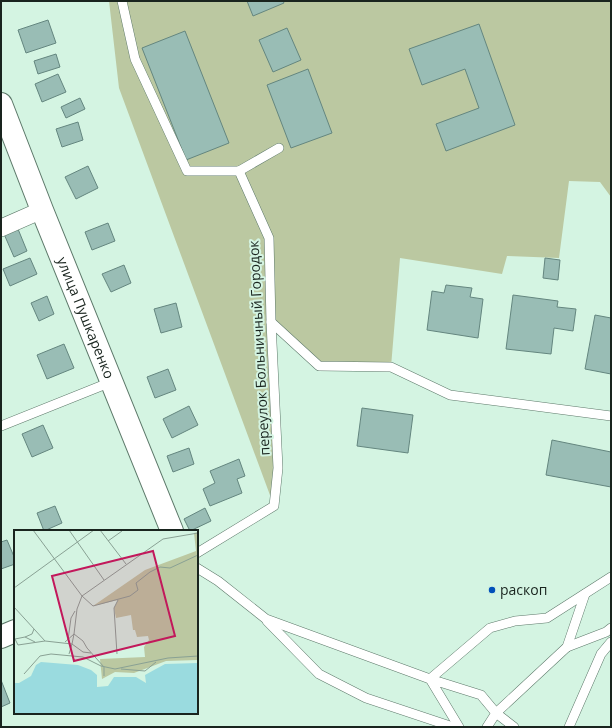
<svg xmlns="http://www.w3.org/2000/svg" width="612" height="728" font-family="'Open Sans',sans-serif">
<rect width="100%" height="100%" fill="#d4f4e2"/>
<!-- green -->
<path fill="#bbc8a1" d="M109,1h502v196l-11,-15 -31,-1 -10,77 -52,-2 -5,18 -102,-16 -9,109 -72,-1 -47,-44 6,146 -4,38 -155,-418z"/>
<!-- building -->
<g fill="#99bdb5" stroke="#64867f">
<path d="M247,1h36l1,2 -31,13z"/>
<path d="M48,20l8,23 -30,10 -8,-23z"/>
<path d="M479,24l36,101 -69,26 -10,-27 43,-16 -14,-39 -43,16 -13,-36z"/>
<path d="M287,28l14,32 -28,12 -14,-32z"/>
<path d="M185,31l44,112 -43,17 -44,-112z"/>
<path d="M56,54l4,13 -22,7 -4,-13z"/>
<path d="M308,69l24,64 -41,15 -24,-63z"/>
<path d="M58,74l8,18 -24,10 -7,-18z"/>
<path d="M80,98l5,11 -19,9 -5,-11z"/>
<path d="M78,122l5,18 -21,7 -6,-18z"/>
<path d="M88,166l10,22 -22,11 -11,-22z"/>
<path d="M108,223l7,18 -23,9 -7,-18z"/>
<path d="M18,229l9,22 -13,6 -10,-23z"/>
<path d="M30,258l7,16 -27,12 -7,-17z"/>
<path d="M545,258l15,2 -2,20 -15,-2z"/>
<path d="M124,265l7,18 -20,9 -9,-18z"/>
<path d="M446,285l26,3 -2,9 13,2 -5,39 -51,-8 5,-39 12,2z"/>
<path d="M513,295l45,6 -1,6 19,2 -3,22 -19,-3 -3,26 -45,-5z"/>
<path d="M47,296l7,18 -15,7 -8,-18z"/>
<path d="M176,303l6,24 -21,6 -7,-24z"/>
<path d="M595,315l16,3v56l-26,-5z"/>
<path d="M64,344l10,24 -27,11 -10,-24z"/>
<path d="M168,369l8,21 -21,8 -8,-21z"/>
<path d="M189,406l9,19 -26,13 -9,-19z"/>
<path d="M362,408l51,7 -5,38 -51,-7z"/>
<path d="M43,425l10,23 -21,9 -10,-23z"/>
<path d="M552,440l59,12v35l-65,-12z"/>
<path d="M189,448l5,16 -21,8 -6,-16z"/>
<path d="M239,459l6,17 -8,3 5,14 -32,13 -7,-17 12,-6 -5,-12z"/>
<path d="M55,506l7,17 -18,8 -7,-18z"/>
<path d="M205,508l6,13 -21,10 -6,-12z"/>
<path d="M7,540l8,19v5l-14,5v-27z"/>
<path d="M1,680l9,23 -9,4z"/>
</g>
<g fill="none" stroke-linecap="round" stroke-linejoin="round">
<!-- lane casing -->
<g stroke="#5d796a" stroke-width="10">
<g id="lane">
<path d="M122,1l13,58 52,112h52l30,67 2,84 7,146 -4,38 -77,47"/>
<path d="M239,171l40,-23"/>
<path d="M271,322l48,44 72,1 59,28 161,21"/>
<path d="M1,426l110,-44"/>
<path d="M197,568l21,13 48,38 164,60 60,-51 25,-7 32,-3 64,-41"/>
<path d="M267,621l52,53 47,24 87,29"/>
<path d="M567,647l39,-15 5,-4"/>
<path d="M459,727l-29,-48 51,16 15,18 -9,14"/>
<path d="M514,727l-18,-14 71,-66 18,-53"/>
<path d="M569,727l32,-73 10,-12"/>
</g>
</g>
<!-- street casing -->
<g stroke="#5d796a" stroke-width="18">
<path id="street" d="M1,228l41,-18"/>
</g>
<!-- secondary casing -->
<g stroke="#5d796a" stroke-width="24">
<g id="secondary">
<path id="s1" d="M1,104l41,106 130,321"/>
<path d="M1,637l14,-6"/>
</g>
</g>
<!-- lane -->
<use href="#lane" stroke="#fff" stroke-width="9"/>
<!-- street -->
<use href="#street" stroke="#fff" stroke-width="17"/>
<!-- secondary -->
<use href="#secondary" stroke="#fff" stroke-width="22"/>
</g>
<!-- markers -->
<circle fill="#0250ba" stroke="#d4f4e2" stroke-width="1.5" cx="492" cy="590" r="4"/>
<g text-anchor="middle" stroke-width="4" stroke-linejoin="round" paint-order="stroke">
<!-- street labels -->
<g font-size="14" fill="#19241e" stroke="#d4f4e2">
<text dy="5" stroke="none"><textPath href="#s1" startOffset="230">улица Пушкаренко</textPath></text>
<text transform="translate(259 348) rotate(-93)" y="5">переулок Больничный Городок</text>
</g>
<!-- poi labels -->
<g font-size="14" fill="#19241e" stroke="#d4f4e2" text-anchor="start">
<text x="500" y="595">раскоп</text>
</g>
</g>
<!-- overview -->
<g transform="translate(14 530)">
<rect width="184" height="184" fill="#d4f4e2"/>
<path d="M184,2v128l-32,1 -32,12 -19,-1 -13,7 -2,-20 45,-2 -1,-10 5,-7 -1,-4 -11,1 -2,-7h-2l-2,-15 -15,3 -2,-10 4,-8 -25,6 52,-36 51,-19 -2,-18z" fill="#bbc8a1"/>
<path d="M27,132l37,3 13,5 6,5v12l11,-1 6,-9h22l10,6 -1,-8 20,-11 33,-1v51h-184v-31h5l12,-7 5,-11z" fill="#9adbdf"/>
<path fill="none" stroke="#89a194" stroke-width="1" d="M19,0l49,66 81,-57 35,-6M55,0l35,50M86,0l26,34M94,11l14,-10M0,58l80,-58M0,77l31,34M11,107l7,-3 2,-5M54,110l3,-22 4,-7M21,112l-10,-5 -10,2 3,6 27,-4 27,3 2,-10 -9,8M55,124l3,-10 11,8 8,1M103,124l-3,-46 4,-8M107,139l24,2 11,-9M10,144l16,-18 11,-2 32,3 18,9 14,3 53,-11 30,-2M90,146v-9l-17,-19 -4,-7 -9,-7 3,-25 5,-13 11,10 37,-10 8,-6 -2,-7 14,-11 10,-5 10,1 28,-13"/>
<path fill="#c2185b" fill-opacity="0.15" stroke="#c2185b" stroke-width="2" d="M139,21l22,85 -101,25 -22,-85z"/>
<rect width="184" height="184" fill="none" stroke="#19241e" stroke-width="2"/>
</g>
<!-- border -->
<rect width="612" height="728" fill="none" stroke="#19241e" stroke-width="4"/>
</svg>
